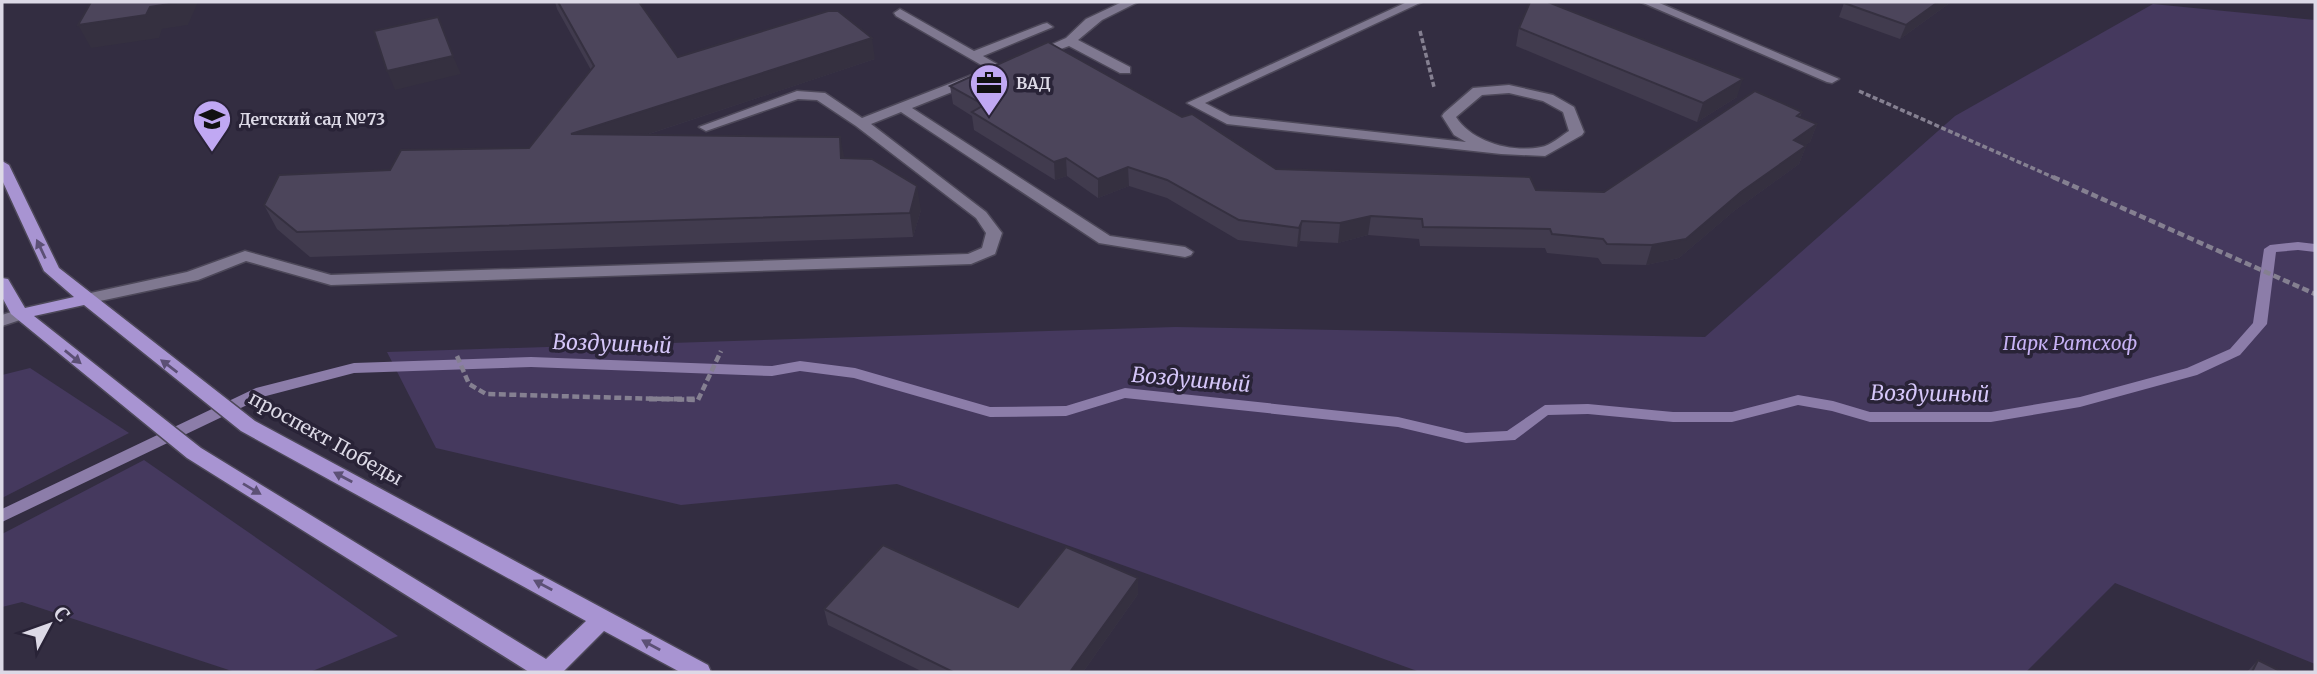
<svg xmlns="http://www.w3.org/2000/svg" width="2317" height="674" font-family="Merriweather,serif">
<rect width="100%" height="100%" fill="#332d41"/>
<!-- green -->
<g fill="#45395e">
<path d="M2153,4l162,16v644l-200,-81 -89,89h-606l-523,-188 -216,21 -245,-57 -49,-96 788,-25 530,10 250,-221z"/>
<path d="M30,368l99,65 -127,65v-123z"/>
<path d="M144,460l254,176 -88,36h-75l-213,-70 -20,5v-73z"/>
</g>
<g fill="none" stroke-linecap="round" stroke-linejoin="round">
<!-- stream -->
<path fill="#8c7da9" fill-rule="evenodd" d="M2298,242l17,2v8l-17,-2 -22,2 -9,72 -27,31 -43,20 -117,32 -89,15h-121l-38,-11 -34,-6 -66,17h-59l-85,-8 -40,1 -33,25 -49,3 -68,-16 -273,-29 -59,18 -76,1 -136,-39 -54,-7 -28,5 -241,-9 -177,6 -88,23 -264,126v-13l254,-121 98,-25 177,-6 241,9 28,-5 55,7 135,39 76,-1 59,-18 273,29 68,16 41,-2 38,-26 43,-1 85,8h59l66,-17 35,6 37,11h121l89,-15 107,-29 43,-19 23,-26 11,-74 6,-4z"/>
<!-- minor casing -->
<g stroke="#4d4859" stroke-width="3">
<g id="minor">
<path d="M1122,2h16l-36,18 -24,20 52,27v6h-10l-51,-27 -35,13 -6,-4 38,-17 20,-19z"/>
<path d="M1407,2h15l-217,101 25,13 236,26 -12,-7 -12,-19 2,-3 29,-25 36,-3 44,10 21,12 10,25 -2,3 -37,21 -44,-2 -274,-30 -40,-21zM1509,93l34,8 20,11 6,19c-8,5 -19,15 -28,16 -29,6 -69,-5 -85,-30l26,-22z"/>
<path d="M1641,2h16l182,77 -7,4 -5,-1z"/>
<path d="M900,9l74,42 69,-27 4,-1 6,4 -70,29 19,11 2,3 -7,4 -101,-58 -2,-3z"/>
<path d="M972,75l7,4 -2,3 -65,26 198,128 75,11 8,5 -2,3 -6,2 -86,-14 -198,-131 -30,12 115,88 16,21 -7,21 -24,10 -640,21 -85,-24 -48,19 -112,24 -8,-5 8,-5 101,-22 58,-21 86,24 637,-21 14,-6 4,-15 -10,-15 -120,-92 -39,-26 -19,-1 -92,32 -7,-4 98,-36 28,2 37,25z"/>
<path d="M20,309l9,5 -3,4 -24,8v-11z"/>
</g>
</g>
<!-- major casing -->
<g stroke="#4d4859" stroke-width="3">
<path id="major" d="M2,161l7,4 50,103 196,153 453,244 3,7h-31l-76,-41 -41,41h-34l-342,-214 -176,-144 -9,-17v-19l6,1 17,29 49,-11 -30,-26 -42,-91zM84,305l157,126 345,190 -40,38 -345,-211 -167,-132z"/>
</g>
<!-- path-far2 -->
<g stroke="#858091" stroke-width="3.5" stroke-dasharray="5 2.5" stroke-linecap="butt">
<path d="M1420,31l14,56"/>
<path d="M1859,91l198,88"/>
</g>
<!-- path-far1 -->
<g stroke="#858091" stroke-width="4.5" stroke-dasharray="7 3.5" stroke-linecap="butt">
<path d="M2053,177l262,117"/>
<path d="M457,356l12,28 17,10 212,6 23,-49"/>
</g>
<!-- path -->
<path stroke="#858091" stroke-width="5" stroke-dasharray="8 4.5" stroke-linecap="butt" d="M649,399h50"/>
<!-- minor -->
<use href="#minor" fill="#7f7890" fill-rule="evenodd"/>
<!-- major -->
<use href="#major" fill="#a894d2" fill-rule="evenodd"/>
</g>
<!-- wall -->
<g fill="#413b4e">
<path d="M555,2h84l39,55 197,2 -229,76 198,23 77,52 -8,27 -603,20 -33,-28 -13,-24 126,-35 139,-22 62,-78 -34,-61z"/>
<path d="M1846,2h105l-51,37 -61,-22 5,-14z"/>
<path d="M1519,28l218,69 -40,25 -181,-76z"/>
<path d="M950,86l326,83 260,21 68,2 198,-80 -2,5 17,7 -7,18 -5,3 1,1 -7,18 -65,47 -55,47 -33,7 -44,-1 -4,-6 -51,-5 -2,-5 -125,-2 -1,-7 -51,-4 -30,8 -38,-2 -3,6 -59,-7 -71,-42 -38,-12 -31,12 -31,-22 -12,4 -81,-50 -2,-14 -19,-12z"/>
<path d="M1138,578v16l-55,78h-160l-95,-47 -4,-16 194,-2z"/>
<path d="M2258,660l24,12h-35z"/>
</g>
<!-- shaded-wall -->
<g fill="#353040">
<path d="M177,2h21l-10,23 -26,4 -3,9 -68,10 -13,-23 72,-18z"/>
<path d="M1938,2h13l-51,37 6,-14z"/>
<path d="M872,38l3,21 -296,98 -8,-23z"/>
<path d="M453,56l8,18 -66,16 -8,-19z"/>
<path d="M1743,79l-6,18 -40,25 6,-19z"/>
<path d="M1817,124l-7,18 -23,16 7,-18z"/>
<path d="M840,137l5,23 -4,-2z"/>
<path d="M1806,146l-7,18 -65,47 -55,47 -33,7 6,-20z"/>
<path d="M1066,158l1,18 -12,4 -1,-18z"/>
<path d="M1128,167l1,19 -31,12v-19z"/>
<path d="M917,186l4,24 -8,27 -3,-24z"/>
<path d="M1371,216l-3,19 -30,8 2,-20z"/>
<path d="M1302,221l-2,20 -3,6 2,-19z"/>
<path d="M1138,578v16l-55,78h-13z"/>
</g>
<!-- building -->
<g fill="#4c455b" stroke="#353040" stroke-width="2">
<path d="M91,2h86l-1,1 -26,4 -4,8 -68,10z"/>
<path d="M558,2h81l39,55 150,-46h10l34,27 -301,96 269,3 1,21 31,1 45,27 -7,27 -613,19 -33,-27 15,-30 111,-5 11,-20 128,-2 65,-82z"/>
<path d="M1530,2h18l195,77 -40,24 -184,-75z"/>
<path d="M1846,2h92l-32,23 -62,-22z"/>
<path d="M438,17l15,39 -66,15 -13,-40z"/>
<path d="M1048,42l134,75 10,-3 84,55 254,8 6,13 68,2 151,-101 47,21 -5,4 20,8 -23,16 12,6 -65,46 -55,47 -34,6 -45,-1 -4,-5 -51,-5 -2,-5 -127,-2 -1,-8 -51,-3 -31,7 -38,-2 -3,7 -60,-8 -72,-40 -39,-13 -30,12 -32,-21 -12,4 -82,-50 12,-7 -34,-19z"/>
<path d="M883,545l135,62 48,-60 72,31 -68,94h-117l-129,-63z"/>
<path d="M2258,660l24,12h-30z"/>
</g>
<!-- one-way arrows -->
<defs><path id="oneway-solid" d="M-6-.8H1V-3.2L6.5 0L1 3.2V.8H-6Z" transform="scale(1.75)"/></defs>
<g fill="#5c5075">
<use href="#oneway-solid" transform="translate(41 249) rotate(-115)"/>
<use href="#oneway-solid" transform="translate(73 357) rotate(39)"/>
<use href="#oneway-solid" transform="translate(169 366) rotate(-143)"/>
<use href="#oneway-solid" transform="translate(343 477) rotate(-152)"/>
<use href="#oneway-solid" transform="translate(252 489) rotate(31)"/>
<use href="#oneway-solid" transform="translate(543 585) rotate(-152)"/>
<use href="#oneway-solid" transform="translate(651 645) rotate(-151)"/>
</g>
<!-- icons -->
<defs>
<g id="office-pin" transform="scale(2.0125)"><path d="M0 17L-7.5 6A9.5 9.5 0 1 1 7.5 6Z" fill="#c0a8f3" stroke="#292337"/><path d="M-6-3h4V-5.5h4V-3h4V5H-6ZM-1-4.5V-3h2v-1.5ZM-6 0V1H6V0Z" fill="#111"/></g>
<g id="school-pin" transform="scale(2.0125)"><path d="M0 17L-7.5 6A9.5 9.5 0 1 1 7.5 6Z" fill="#c0a8f3" stroke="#292337"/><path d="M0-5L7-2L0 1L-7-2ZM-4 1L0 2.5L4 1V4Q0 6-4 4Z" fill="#111"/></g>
</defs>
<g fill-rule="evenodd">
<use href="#office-pin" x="989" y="83"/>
<use href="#school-pin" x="212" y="119"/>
</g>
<g text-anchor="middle" stroke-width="7" stroke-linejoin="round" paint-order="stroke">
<!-- far-poi labels -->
<g font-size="16" font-weight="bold" fill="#dcd9e6" stroke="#292337" text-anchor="start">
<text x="1016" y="89">ВАД</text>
<text x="239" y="125">Детский сад №73</text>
</g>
<!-- park labels -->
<g font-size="19" font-style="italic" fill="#c6b1f4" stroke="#292337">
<text x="2070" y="350">Парк Ратсхоф</text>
</g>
<!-- street labels -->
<g font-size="19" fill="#dcd9e6" stroke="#292337">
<text transform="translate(326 438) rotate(29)" y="7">проспект Победы</text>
</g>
<!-- water labels -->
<g font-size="21" font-style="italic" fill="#d5c6f9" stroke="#292337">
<text transform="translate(612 344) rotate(2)" y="7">Воздушный</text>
<text transform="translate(1191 380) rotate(5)" y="7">Воздушный</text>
<text transform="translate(1930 394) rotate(1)" y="7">Воздушный</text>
</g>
</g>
<!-- border -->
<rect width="2317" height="674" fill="none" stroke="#dcd9e6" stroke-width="7"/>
<!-- north arrow -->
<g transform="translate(49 625) rotate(49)" stroke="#292337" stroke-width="5" paint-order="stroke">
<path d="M0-5L12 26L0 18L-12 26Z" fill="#dcd9e6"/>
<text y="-10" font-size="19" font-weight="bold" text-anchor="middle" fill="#dcd9e6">С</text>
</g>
</svg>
